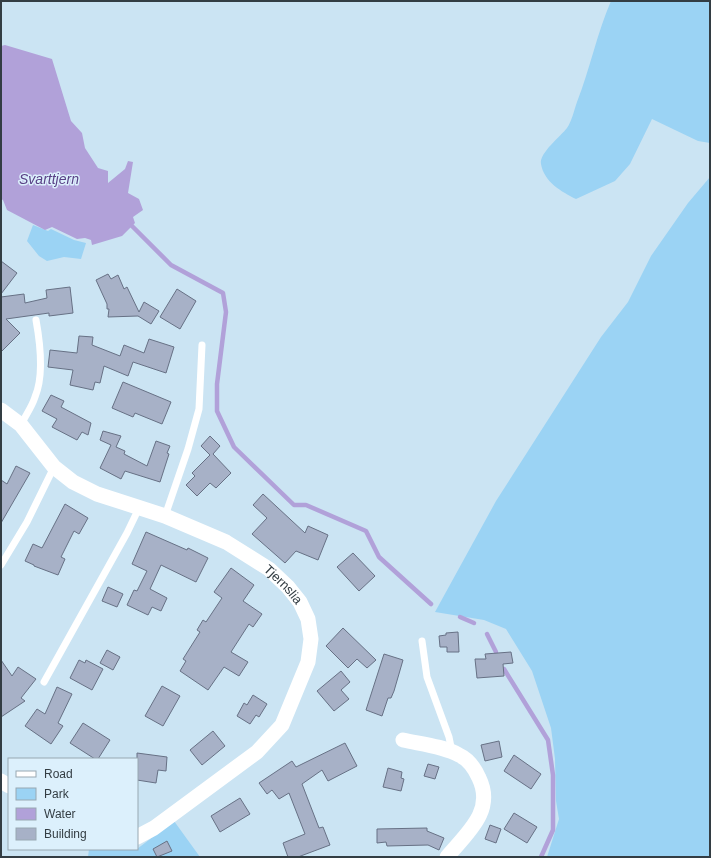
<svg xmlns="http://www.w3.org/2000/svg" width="711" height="858" font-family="Helvetica,sans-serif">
<rect width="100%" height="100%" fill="#cbe4f3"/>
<!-- green -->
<g fill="#9bd3f4">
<path d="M611,1h99v142l-12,-2 -46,-22 -22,45 -15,17 -39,18c-14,-7 -32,-17 -35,-35 -2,-11 20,-28 26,-36 5,-7 7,-18 10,-26 13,-33 20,-69 34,-101z"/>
<path d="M710,177v680h-163l12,-38 -3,-18 -1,-42 -4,-31 -19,-57 -26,-42 -22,-9 -49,-8 61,-111 105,-164 27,-35 23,-46 37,-53z"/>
<path d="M33,225l15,6 3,-2 23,11 12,3 -5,16 -17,-2 -17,4 -8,-5 -12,-15z"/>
<path d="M174,821l26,36h-112l1,-8h48z"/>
</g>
<!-- water -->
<path fill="#b1a1d9" d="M5,45l47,14 19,62 11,12 3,15 13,20 10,3v12l17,-14 3,-8 5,1 -5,31 11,6 4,11 -10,7 2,6 -13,13 -30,9 -1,-5 -6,-2 -8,1 -25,-12 -7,3 -38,-20 -4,-10 -2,-1v-153z"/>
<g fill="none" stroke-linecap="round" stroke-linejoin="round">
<!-- stream -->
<g stroke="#b1a1d9" stroke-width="4.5">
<path d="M132,226l39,39 52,28 3,19 -9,72v27l17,36 60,58h12l60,26 13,26 52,47"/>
<path d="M460,617l14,6"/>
<path d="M487,634l9,18"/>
<path d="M504,669l44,71 5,35v55l-12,27"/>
</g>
</g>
<!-- building -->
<g fill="#a7b1c7" stroke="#677185">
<path d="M1,261l16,12 -16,21z"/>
<path d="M108,274l3,5 7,-4 6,14 3,-2 12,25 5,-10 15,9 -8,13 -13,-8 -30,1 1,-8h-2v-5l-11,-24z"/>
<path d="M70,287l3,26 -24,3v-3l-43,6 14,14 -19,19v-55l23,-3 1,9 22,-5 -1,-8z"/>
<path d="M177,289l19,12 -16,28 -20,-12z"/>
<path d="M79,336l14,1 -1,8 28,11 4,-11 20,8 5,-14 25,8 -8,26 -33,-11 -5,14 -24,-10 -4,17 -5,-1 -2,8 -23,-5 3,-15 -25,-3 2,-17 27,3z"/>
<path d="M123,382l48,20 -9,22 -27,-11 -2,4 -21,-9z"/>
<path d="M51,395l13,6 -3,6 30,16 -3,12 -6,-3 -5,8 -25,-13 5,-8 -15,-8z"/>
<path d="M103,431l18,5 -5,11 9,4 -1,3 23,12 9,-25 14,5 -3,7 2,1 -9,28 -35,-11 -4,8 -21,-11 11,-23 -11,-5z"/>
<path d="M210,436l10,10 -7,8 18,19 -15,15 -6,-5 -13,13 -11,-11 9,-9 -3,-3 18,-18 -9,-9z"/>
<path d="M16,466l14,7 -29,50v-43l6,4z"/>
<path d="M263,494l42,39 3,-7 20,9 -10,25 -22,-9 -11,12 -33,-29 15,-16 -14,-13z"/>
<path d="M65,504l23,14 -9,16 -5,-3 -13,26 4,2 -7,16 -24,-9v-1l-9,-4 8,-17 9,4z"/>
<path d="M146,532l41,18 1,-2 20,10 -12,24 -35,-17 -11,24 17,9 -6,13 -9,-4 -4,8 -21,-10 7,-15 3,1 10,-20 -15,-7z"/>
<path d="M353,553l22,23 -16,15 -22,-24z"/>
<path d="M231,568l23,17 -11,16 19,13 -9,13 -4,-3 -18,28 17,10 -9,14 -15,-9 -16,23 -28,-19 6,-10 -3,-2 17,-27 -3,-2 6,-10 3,2 16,-24 -8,-6z"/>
<path d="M108,587l15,7 -6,13 -15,-6z"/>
<path d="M343,628l33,32 -9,8 -10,-9 -9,9 -22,-22z"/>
<path d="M458,632l1,20h-12v-5h-7l-1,-11 7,-1v-2z"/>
<path d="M107,650l13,7 -7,13 -13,-7z"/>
<path d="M511,652l2,11 -10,1 1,12 -27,2 -2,-19h11l-1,-5z"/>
<path d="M384,654l19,6 -9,31 -3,7h-3l-6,18 -16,-6z"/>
<path d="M1,660l11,16 6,-9 18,12 -15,19 4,3 -24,16z"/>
<path d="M79,660l6,3 1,-3 17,9 -11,21 -22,-12z"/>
<path d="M341,671l9,11 -9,8 8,9 -15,12 -17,-20z"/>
<path d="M162,686l18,10 -17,30 -18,-10z"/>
<path d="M57,687l15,7 -14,29 5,3 -12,18 -26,-18 12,-17 8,5z"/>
<path d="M253,695l14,9 -8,13 -3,-2 -6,9 -13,-8 7,-13 3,2z"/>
<path d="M83,723l27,17 -12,19h-3l-25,-16z"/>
<path d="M213,731l12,15 -23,19 -12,-15z"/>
<path d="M499,741l3,16 -17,4 -4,-16z"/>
<path d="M345,743l12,23 -29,15 -6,-11 -20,14 17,44 4,-1 7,18 -32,12h-10l-5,-14 22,-9 -16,-41 -10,6 -7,-9 -5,4 -8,-11 33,-22 4,6z"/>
<path d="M137,753l30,4 -1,14 -8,-1 -2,13 -19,-3z"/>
<path d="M514,755l27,19 -10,15 -27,-18z"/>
<path d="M428,764l11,3 -4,12 -11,-3z"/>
<path d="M388,768l14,4 -1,6 3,1 -3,12 -18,-4z"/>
<path d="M240,798l10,16 -30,18 -9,-16z"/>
<path d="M514,813l23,14 -10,16 -23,-14z"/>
<path d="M490,825l11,4 -5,14 -11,-4z"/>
<path d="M427,828v3l17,7 -5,12 -11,-5 -41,1 -1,-4 -9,1v-14z"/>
<path d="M167,841l5,10 -15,6 -4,-8z"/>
</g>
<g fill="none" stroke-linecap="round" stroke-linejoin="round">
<!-- lane -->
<g stroke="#fff" stroke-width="7">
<path d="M21,425c4,-9 11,-18 14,-28 9,-21 5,-55 1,-77"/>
<path d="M165,516l23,-67 11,-40 3,-64"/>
<path d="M1,565l26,-43 27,-55"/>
<path d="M422,641l5,36 22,60 3,15"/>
<path d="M44,682l83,-149 12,-25"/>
</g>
<!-- street -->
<g stroke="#fff" stroke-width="15">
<path id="s1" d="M1,410l20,15 33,42 19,15 24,12 68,22 61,26 43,27 19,18 12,15 8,17 3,20 -3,23 -26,63 -25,27 -103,76 -17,9"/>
<path d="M403,740c18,4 40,6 56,15 9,4 16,14 20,23 16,33 -12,55 -32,79"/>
<path d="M1,781l8,5"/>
</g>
</g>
<g text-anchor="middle" stroke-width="3" stroke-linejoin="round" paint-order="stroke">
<!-- street labels -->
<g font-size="13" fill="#333d43" stroke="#dcf0fc">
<text dy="5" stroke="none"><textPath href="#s1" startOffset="339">Tjernslia</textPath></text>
</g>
<!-- water labels -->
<g font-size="14" font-style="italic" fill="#594186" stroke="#dcf0fc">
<text x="49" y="184">Svarttjern</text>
</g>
</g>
<!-- border -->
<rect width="711" height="858" fill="none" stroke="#333d43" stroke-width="4"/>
<!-- legend -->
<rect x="8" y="758" width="130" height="92" fill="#dcf0fc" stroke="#98a8b2"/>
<rect x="16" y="771" width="20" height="6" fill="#ffffff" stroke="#98a8b2"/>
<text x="44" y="778" font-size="12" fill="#333d43">Road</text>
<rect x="16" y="788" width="20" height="12" fill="#9bd3f4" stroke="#98a8b2"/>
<text x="44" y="798" font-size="12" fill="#333d43">Park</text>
<rect x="16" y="808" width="20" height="12" fill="#b1a1d9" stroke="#98a8b2"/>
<text x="44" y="818" font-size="12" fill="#333d43">Water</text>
<rect x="16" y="828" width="20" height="12" fill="#a7b1c7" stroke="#98a8b2"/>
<text x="44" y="838" font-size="12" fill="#333d43">Building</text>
</svg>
